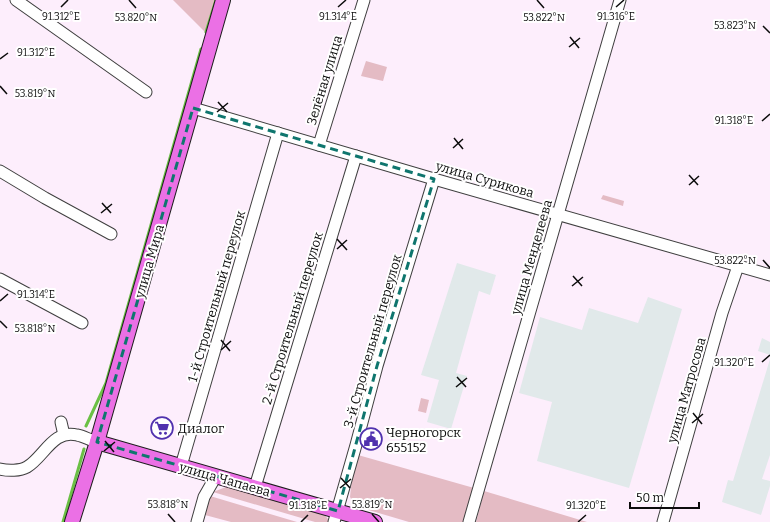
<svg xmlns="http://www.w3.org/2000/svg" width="770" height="522" font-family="Bitter,serif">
<rect width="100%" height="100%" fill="#fdeefc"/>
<!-- industrial -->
<g fill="#e1e9ea">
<path d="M457,263l39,12 -6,20 -11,-4 -23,82 11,3 -16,53 -24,-7 12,-42 -18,-5z"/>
<path d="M648,297l34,12 -53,179 -92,-27 15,-59 -33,-9 21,-76 42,13 7,-22 49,15z"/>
<path d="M762,338l8,4v13l-12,-4z"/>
<path d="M770,359v96l-8,24 8,2v5l-9,29 -39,-13 6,-22 5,1z"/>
</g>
<!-- green -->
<g fill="#e4bbc4">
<path d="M173,0h44l-10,34z"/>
<path d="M366,61l21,6 -4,14 -22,-5z"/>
<path d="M603,195l21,6 -1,5 -22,-7z"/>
<path d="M421,398l8,2 -3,13 -8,-2z"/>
<path d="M358,455l116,33 -10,34h-55l-54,-16 -5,-9 2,-20z"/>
<path d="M226,487h6l92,27 4,5v3h-13l-102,-30z"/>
<path d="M484,491l103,31h-111z"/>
<path d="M210,496l87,26h-66l-26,-7z"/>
</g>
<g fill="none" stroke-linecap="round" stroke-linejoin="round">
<!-- stream -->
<g stroke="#6bc045" stroke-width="3">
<path d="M206,32l10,-32"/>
<path d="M86,426l20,-43 95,-334"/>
<path d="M63,522l21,-73"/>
</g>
<!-- minor casing -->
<g stroke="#3f3f3f" stroke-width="13">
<g id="minor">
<path d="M16,0l130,92"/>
<path d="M193,108l241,71 336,96"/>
<path d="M319,145l45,-145"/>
<path d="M0,171l45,27 66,36"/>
<path d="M0,279l82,44"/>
<path d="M61,422l3,13"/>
<path d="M181,466l97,-333"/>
<path d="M0,469c8,2 20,2 27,-2 17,-10 26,-38 50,-32 6,1 13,5 20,7"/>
<path d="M255,487l101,-331"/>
<path d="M197,522l7,-25 12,-21"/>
<path d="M334,522l22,-77 21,-79 57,-187"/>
<path d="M469,522l151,-522"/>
<path d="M663,522l59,-209 16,-47"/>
</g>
</g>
<!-- major casing -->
<g stroke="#1d1d1d" stroke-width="16">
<g id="major">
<path d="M97,442l278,80"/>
<path d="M72,522l25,-80 126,-442"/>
</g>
</g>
<!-- minor -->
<use href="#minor" stroke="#fff" stroke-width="11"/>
<!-- major -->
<use href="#major" stroke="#eb70e5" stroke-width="14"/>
</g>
<!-- marked area -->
<path fill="none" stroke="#0f766e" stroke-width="3" stroke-dasharray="8 5" stroke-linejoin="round" d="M193,108l241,71 -57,187 -39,145 -241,-69z"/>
<!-- ticks -->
<path fill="none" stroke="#0c0c0c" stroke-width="1.5" d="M129,0l7,8M537,0l7,8M61,7l7,-7M338,7l8,-7M616,7l8,-7M763,26l7,7M570,37l9,11M569,47l11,-9M0,59l8,-6M0,86l7,8M218,102l9,10M217,112l11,-9M762,121l8,-7M454,138l9,11M453,148l10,-9M689,175l9,10M689,185l10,-9M102,203l9,10M101,213l11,-9M337,239l10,11M337,249l10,-9M763,260l7,8M573,276l9,10M572,286l11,-9M0,301l8,-7M0,321l7,7M221,340l9,11M221,350l10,-9M762,362l8,-7M457,377l9,10M456,387l11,-9M693,413l9,11M692,423l11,-9M105,441l9,11M104,451l11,-9M341,478l9,10M340,488l11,-9M168,514l7,8M372,514l7,8M301,522l7,-7M578,522l8,-7"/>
<!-- icons -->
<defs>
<g id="supermarket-ring" transform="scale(1.15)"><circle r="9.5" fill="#fff" stroke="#5032ae" stroke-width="1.5"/><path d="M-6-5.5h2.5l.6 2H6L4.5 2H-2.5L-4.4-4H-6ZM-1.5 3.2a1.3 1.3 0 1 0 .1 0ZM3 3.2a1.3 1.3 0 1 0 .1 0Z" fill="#5032ae"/></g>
<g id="civic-ring" transform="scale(1.15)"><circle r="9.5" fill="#fff" stroke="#5032ae" stroke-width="1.5"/><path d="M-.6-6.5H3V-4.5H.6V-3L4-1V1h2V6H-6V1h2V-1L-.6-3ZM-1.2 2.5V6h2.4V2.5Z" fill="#5032ae"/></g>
</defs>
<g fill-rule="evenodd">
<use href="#supermarket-ring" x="162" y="428"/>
<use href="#civic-ring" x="371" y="439"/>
</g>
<g text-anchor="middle" stroke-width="4" stroke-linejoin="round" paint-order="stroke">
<!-- street labels -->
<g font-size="13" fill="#0c0c0c" stroke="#fff">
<text transform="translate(324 80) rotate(-73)" y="5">Зелёная улица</text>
<text transform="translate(485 179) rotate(16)" y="5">улица Сурикова</text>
<text transform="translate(531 257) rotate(-74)" y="5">улица Менделеева</text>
<text transform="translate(149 261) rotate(-74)" y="5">улица Мира</text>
<text transform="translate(216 296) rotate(-74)" y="5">1-й Строительный переулок</text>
<text transform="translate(292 318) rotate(-73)" y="5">2-й Строительный переулок</text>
<text transform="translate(372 341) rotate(-74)" y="5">3-й Строительный переулок</text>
<text transform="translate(686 390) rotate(-74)" y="5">улица Матросова</text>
<text transform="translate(225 479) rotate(16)" y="5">улица Чапаева</text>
</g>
<!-- poi labels -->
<g font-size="13" fill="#0c0c0c" stroke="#fff" text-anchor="start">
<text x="178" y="433">Диалог</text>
<text x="386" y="437">Черногорск<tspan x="386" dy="15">655152</tspan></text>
</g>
</g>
<g font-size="10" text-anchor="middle" fill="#0c0c0c" stroke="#fff" stroke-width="4" stroke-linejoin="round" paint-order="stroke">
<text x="61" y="20">91.312°E</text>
<text x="338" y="20">91.314°E</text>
<text x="616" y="20">91.316°E</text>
<text x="136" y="21">53.820°N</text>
<text x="544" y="21">53.822°N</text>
<text x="735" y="29">53.823°N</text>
<text x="36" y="56">91.312°E</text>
<text x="35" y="97">53.819°N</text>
<text x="734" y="124">91.318°E</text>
<text x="735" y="264">53.822°N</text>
<text x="36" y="298">91.314°E</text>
<text x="35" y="332">53.818°N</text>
<text x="734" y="366">91.320°E</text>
<text x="168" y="508">53.818°N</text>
<text x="372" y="508">53.819°N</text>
<text x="308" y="509">91.318°E</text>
<text x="586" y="509">91.320°E</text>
</g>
<!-- scale -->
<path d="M630 502v6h69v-6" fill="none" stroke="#0c0c0c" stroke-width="2"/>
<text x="636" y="502" font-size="12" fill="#0c0c0c" stroke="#ffffff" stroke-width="3" paint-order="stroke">50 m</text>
</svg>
